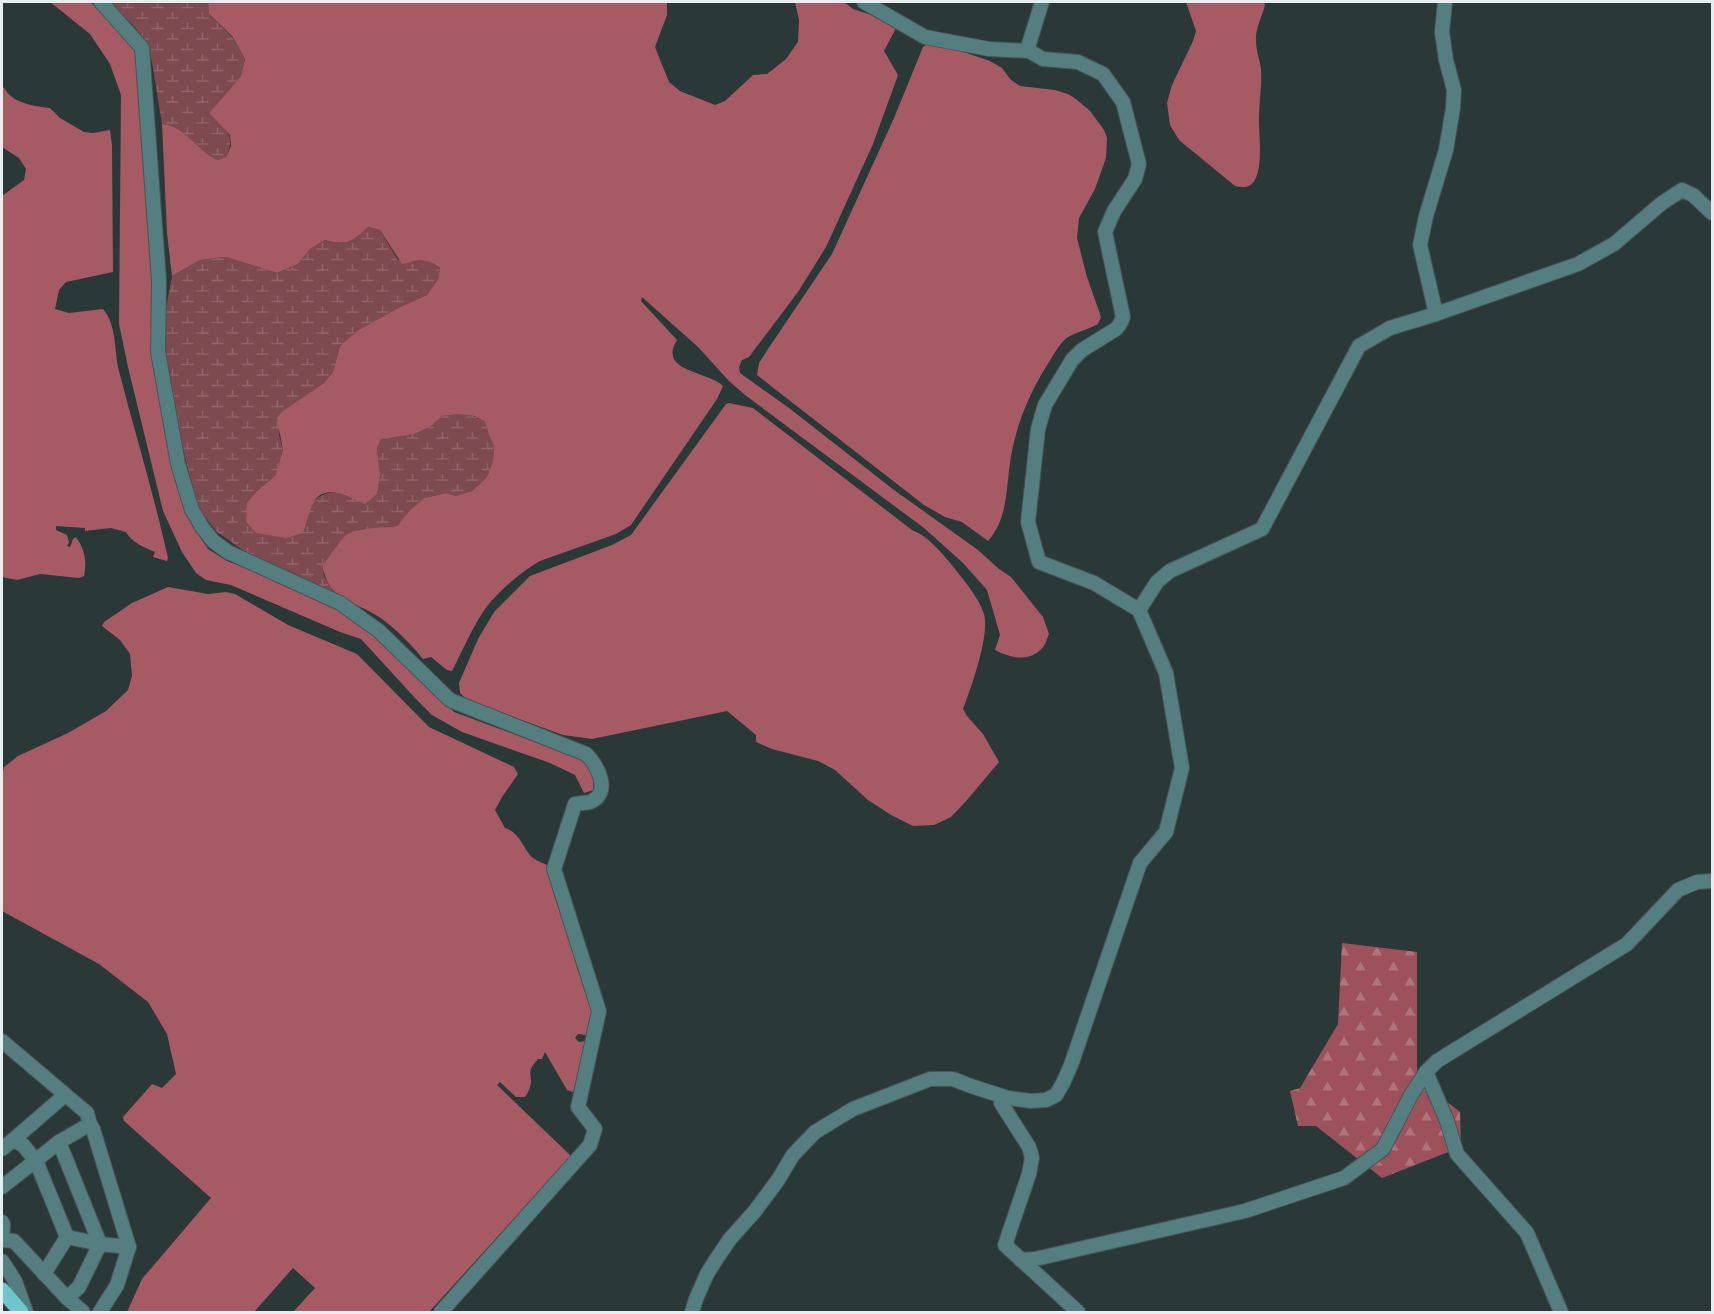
<svg xmlns="http://www.w3.org/2000/svg" width="1714" height="1314" font-family="Cabin,sans-serif">
<defs>
<pattern id="forest-firs" width="22" height="20" patternUnits="userSpaceOnUse" patternTransform="scale(1.5)"><rect width="22" height="20" fill="#9d525b"/><path d="M5 1l3.5 6h-7zM16 11l3.5 6h-7z" fill="#af747b"/></pattern>
<pattern id="wetland-marsh" width="20" height="14" patternUnits="userSpaceOnUse" patternTransform="scale(1.5)"><rect width="20" height="14" fill="#7d4a50"/><path d="M1 5h8M5 5V1M11 12h8M15 12V8" fill="none" stroke="#8f646a"/></pattern>
</defs>
<rect width="100%" height="100%" fill="#2a3838"/>
<!-- forest -->
<path fill="url(#forest-firs)" d="M1342,943l75,9v126l43,34 1,35 -79,31 -66,-52h-18l-8,-35 10,-3 38,-64z"/>
<!-- wetland -->
<g fill="url(#wetland-marsh)">
<path d="M109,2h99l1,12 23,23 13,22 -4,17 -32,37c16,17 28,20 17,44l-8,3c-20,-8 -33,-35 -56,-36l-10,-62 -5,-20 -15,-18z"/>
<path d="M367,227l13,3 18,30 15,2 8,-2h8l11,8 -2,11 -11,16 -25,11 -44,24 -18,16 -7,26 -9,11 -40,28 -5,24 4,15 -8,26 -18,15 58,9c13,-10 20,-9 34,-3l31,-23 -3,-25 4,-10c16,-3 31,-7 46,-12 7,-2 10,-9 16,-11 14,-5 30,-1 43,5l4,17 4,8 -1,15 -6,16 -15,14 -16,5 -10,-3 -22,5 -14,12 -13,16 -39,4 -36,35 2,11 12,19 -89,-42 -30,-21 -19,-24 -26,-103 -8,-46 1,-45 7,-38 28,-16 26,-3 51,16 21,-9 12,-15 15,-9c23,6 26,2 42,-13z"/>
</g>
<!-- water -->
<g fill="#a65a63">
<path d="M50,2h40l11,9 37,43 14,154v116l22,147 17,53 17,25 19,12 38,14 104,50 85,87 73,27 18,2 40,14 9,19 -1,16 -9,3 -9,-18 -25,-12 -88,-31 -30,-17 -17,-17 -54,-59 -21,-7 -109,-47 -25,-5 -10,-7 -14,-21 -19,-41 -35,-144 -9,-43 2,-229 -11,-31 -20,-30z"/>
<path d="M208,2h459v13l-12,32 14,35 11,9 35,14 10,-4 28,-26 14,-1 19,-15 12,-17 1,-22 -4,-18h49l9,7 34,11 9,8 -12,23 14,24 -25,69 -47,103 -28,45 -49,65 -7,3 -3,7 1,6 49,35 105,82 84,60 21,19 12,8 32,40 6,17c-2,4 -3,10 -6,13 -13,16 -33,11 -48,3l5,-15 -13,-45 -24,-27 -39,-35 -179,-133 -16,-14 -31,-34 -56,-50 -1,4 36,39c-20,32 32,31 46,46l-6,13 -86,126 -15,9 -76,27c-18,10 -45,33 -57,51 -12,18 -21,40 -31,59l-5,-1 -16,-13 -8,2c-11,-14 -29,-32 -44,-42 -27,-18 -49,-14 -57,-52 7,-6 19,-26 24,-30 12,-8 37,-7 51,-9l13,-16 14,-12 22,-5 10,3 16,-5 15,-14 6,-16 1,-15 -4,-8 -5,-17 -11,-5 -16,-2 -16,2 -11,10 -17,8 -33,5 -4,10 3,25 -3,20 -12,10c-14,-6 -38,-21 -50,-4 -6,9 -8,23 -12,33l-17,5 -30,-5 -10,-11 1,-19 10,-12 18,-15 8,-26 -6,-32 6,-7 41,-28 9,-11 7,-26 18,-16 44,-24 25,-11 11,-16 2,-11c-16,-12 -20,-7 -38,-4l-22,-34 -12,-3c-17,15 -20,19 -43,13l-15,9 -12,15 -21,9 -51,-16 -26,3 -28,16 -5,-43 -5,-109c23,1 36,28 56,36l8,-3 5,-11 -1,-11 -21,-22 32,-37 4,-17 -13,-23 -23,-22z"/>
<path d="M1186,2h78l1,3c-3,12 -10,24 -9,36 0,10 4,19 5,28 1,17 -2,34 -2,51 0,17 4,45 -4,60 -4,8 -13,8 -20,6l-56,-46 -9,-15 -3,-22 5,-18 21,-44 3,-10z"/>
<path d="M931,41l59,20 12,7 9,12 9,6 35,4 13,4 8,5 14,12 14,19 3,8 -1,20 -11,31 -16,29 -2,20 10,39 14,40 -3,7c-9,5 -21,8 -30,13 -7,5 -13,15 -17,22 -22,33 -38,72 -42,112 -3,24 -3,50 -21,70l-26,-19 -17,-5 -21,-12 -167,-130 2,-12 9,-14 64,-95 62,-136 29,-71z"/>
<path d="M2,86c3,3 6,8 10,11 9,7 26,10 38,11l10,10 24,14 9,1 17,-3 2,15 1,127 -47,10 -7,8 -4,19 14,4 34,-4c14,16 11,42 16,62 16,62 35,124 49,187l-1,3 -14,-4 2,-5c-11,-5 -23,-9 -29,-20l-15,-4 -26,3v-3l-29,-2v4l11,5 2,7 -2,4 3,1 3,-8 3,-2c9,13 11,24 8,39l-5,2 -39,-4 -23,6 -15,-3v-381l22,-16 2,-11 -7,-11 -17,-11z"/>
<path d="M729,403l24,5 159,122c16,6 28,21 39,34 11,14 27,32 33,50 6,21 -13,74 -21,95l4,7 16,18 16,28 -32,38 -16,17 -17,8 -21,1 -22,-11 -23,-15 -33,-30 -17,-9 -46,-12 -16,-7v-7l-29,-24 -135,28 -29,-4 -96,-35 -7,-7 -1,-10 19,-44 16,-27 36,-36 82,-31 19,-10 95,-131z"/>
<path d="M168,587l40,7 18,-2 9,2 53,31 69,29 72,73 85,40 4,7 -16,23 -7,13 10,18c16,5 18,21 28,30 4,3 10,5 14,7l34,104 11,41 -4,22 -2,3 -8,-1 -3,4 4,4 6,-1 1,2 -13,49 -6,-2 -22,-38 -3,7h-4c-14,15 -4,16 -8,28 -1,4 -3,7 -5,10h-9l-16,-15 -3,3 74,71 -142,156h-136l22,-24 -22,-20 -39,44h-127l15,-33 69,-81 -87,-77 -1,-4 29,-33 10,4 14,-14 -9,-40 -19,-32 -49,-38 -97,-53v-114l1,-1 -1,-20 2,-9 14,-11 50,-23 38,-22 22,-21 4,-14 -2,-22 -10,-14 -18,-14 2,-4 28,-19z"/>
</g>
<g fill="none" stroke-linecap="round" stroke-linejoin="round">
<!-- minor casing -->
<g stroke="#485555" stroke-width="16">
<g id="minor">
<path d="M101,2l41,46 17,233 -1,71 20,112 14,46 10,17 11,14 15,11 112,51 39,28 71,69 136,54c12,11 26,40 4,48 -4,1 -10,1 -15,2l-21,65 45,142 -21,96 17,22 -5,16 -149,167"/>
<path d="M864,2l61,35 64,12 40,2"/>
<path d="M1042,2l-13,42v7l14,8 35,3 25,12 20,28 16,62 -4,15 -21,32 -9,21 18,85 -3,7 -4,5 -34,21 -10,10 -27,45 -7,24 -10,93 11,40 55,21 45,27"/>
<path d="M1436,314l-16,-69 6,-29 20,-66 7,-42 1,-18 -8,-30 -4,-28 3,-30"/>
<path d="M2,1041l85,72 3,11"/>
<path d="M1426,1072l21,49 10,33 70,79 34,79"/>
<path d="M1003,1097l-2,6 28,44 3,11 -3,16 -24,71 73,67"/>
<path d="M13,1140l52,-45"/>
<path d="M59,1142l31,-18 3,5 36,118 -12,38 -17,27"/>
<path d="M2,1149l11,-9 10,5 13,16 31,76 -23,37"/>
<path d="M2,1187l57,-45 41,102 -21,43 -12,11 -53,-57 -12,-1"/>
<path d="M2,1222l1,2 -1,16"/>
<path d="M67,1237l33,7 29,3"/>
<path d="M1021,1260l14,-1 210,-48 99,-33 39,-29 28,-54 15,-23 11,-11 190,-117 51,-54 19,-8 15,-1"/>
<path d="M2,1261l13,20 11,31"/>
<path d="M67,1298l16,14"/>
<path d="M692,1312l4,-13 11,-25 10,-16 13,-19 25,-28 23,-31 15,-25 22,-23 38,-23 77,-30h23l15,6 40,13 23,3 15,-1 10,-5 7,-12 8,-18 69,-202 26,-31 16,-64 -16,-95 -27,-63 18,-28 13,-11 92,-42 97,-183 31,-18 46,-14 142,-50 36,-20 48,-41 20,-13 11,5 19,18"/>
</g>
</g>
<!-- major casing -->
<g stroke="#485555" stroke-width="17">
<path id="major" d="M2,1290l19,22"/>
</g>
<!-- minor -->
<use href="#minor" stroke="#557e81" stroke-width="14"/>
<!-- major -->
<use href="#major" stroke="#6ec6cc" stroke-width="15"/>
</g>
<!-- border -->
<rect width="1714" height="1314" fill="none" stroke="#e6eeef" stroke-width="6"/>
</svg>
